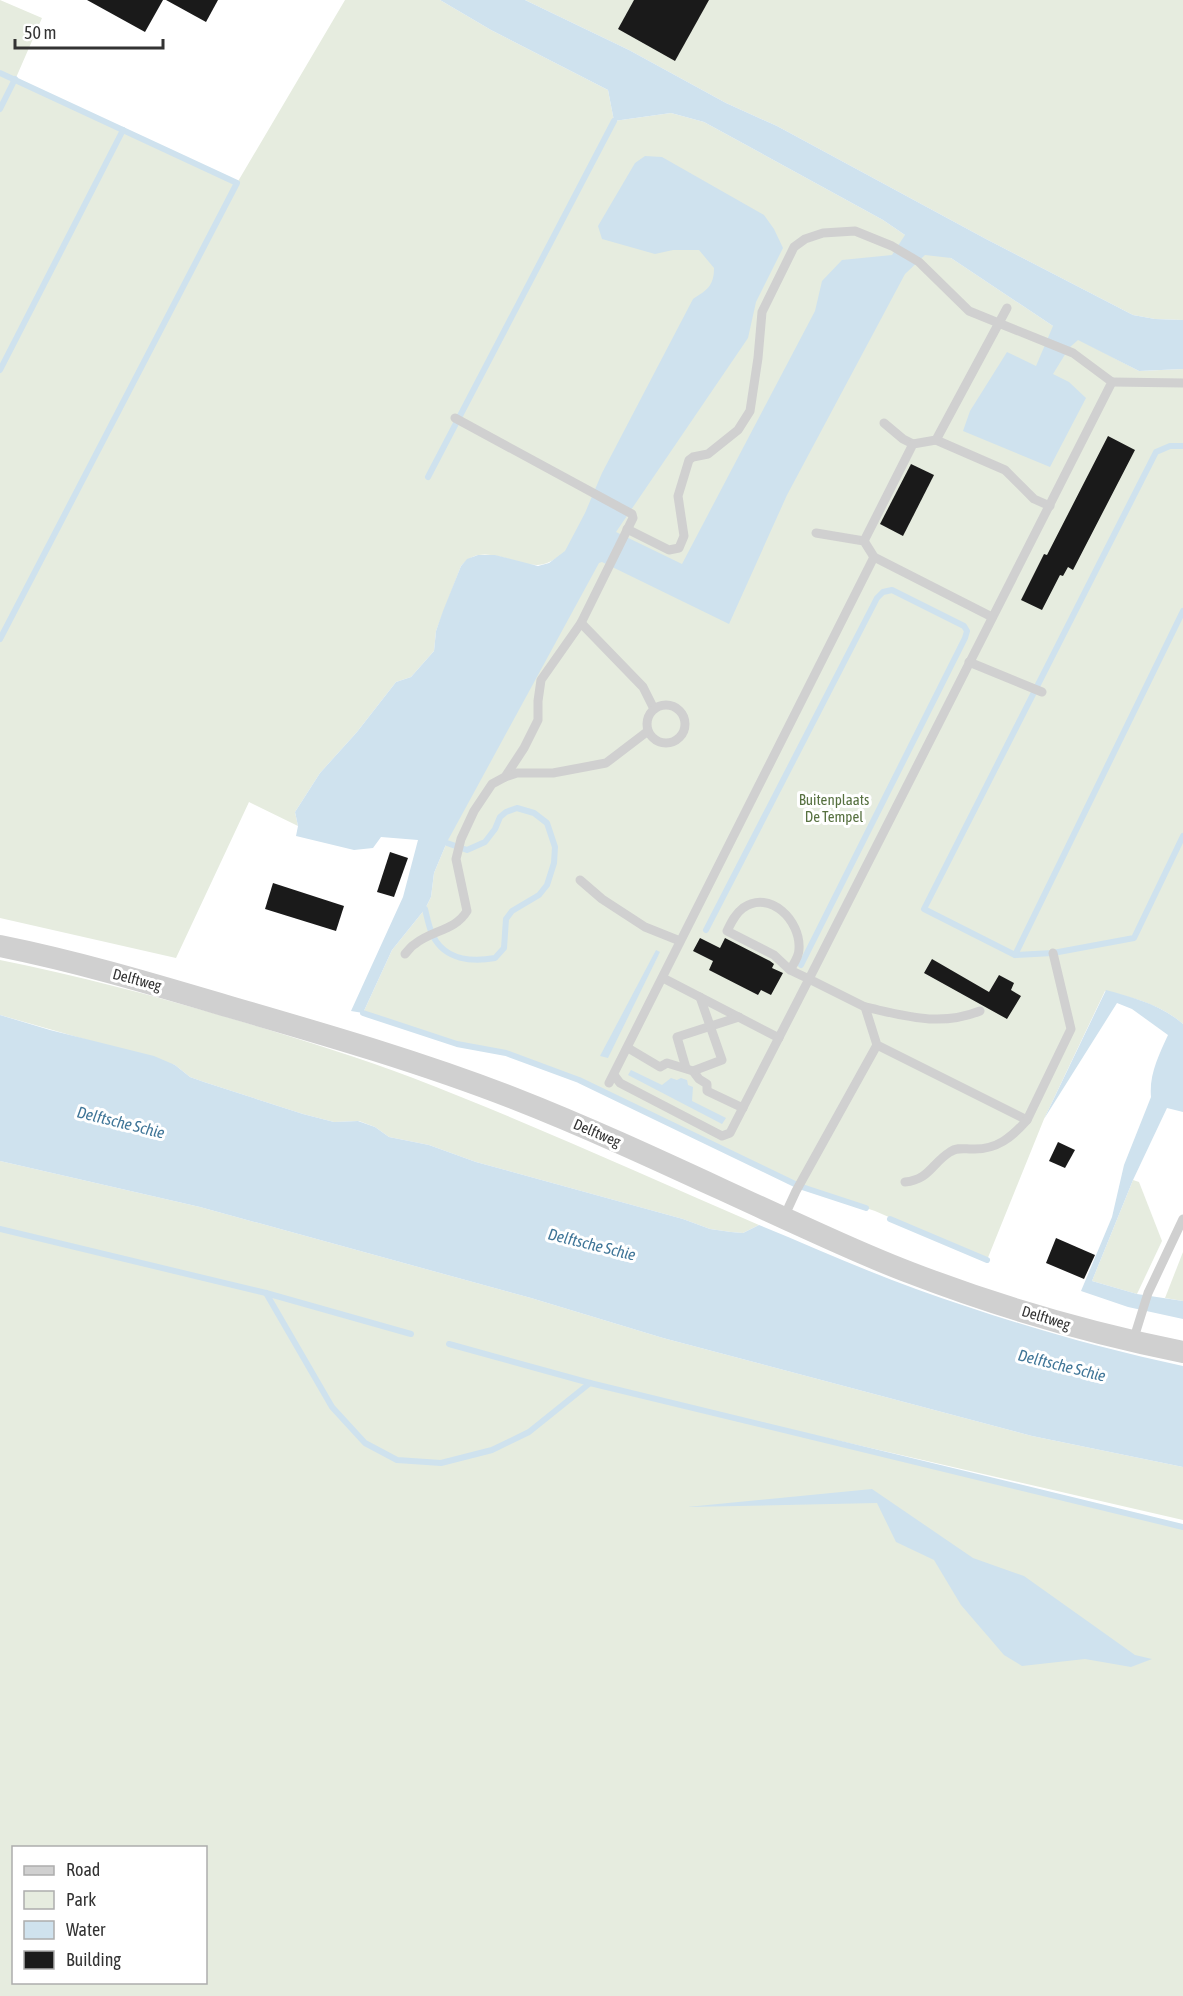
<svg xmlns="http://www.w3.org/2000/svg" width="1183" height="1996" font-family="'Asap Condensed',sans-serif">
<rect width="100%" height="100%" fill="#fff"/>
<!-- green -->
<g fill="#e6ecdf" fill-rule="evenodd">
<path d="M0,0l42,18 -27,62 222,103 108,-183h95l51,30 117,60 6,31 57,-8 33,9 179,98 22,15 46,23 102,68 86,45 44,-2v655c-23,-20 -49,-26 -78,-33l-61,128 -57,141 -112,-49 -76,-25 -220,-106 -73,-27 -49,-9 -94,-31 29,-63 33,-41 6,-12 3,-24 13,-31 111,-285c-6,4 -13,8 -21,8 -26,0 -55,-24 -76,1l-25,65 -2,20 -23,26 -15,5 -39,50 -37,41 -25,39 3,14 -49,-24 -73,156 -176,-40z"/>
<path d="M525,0h658v320l-28,-1 -22,-4 -147,-76 -209,-113 -51,-23 -97,-53z"/>
<path d="M0,960c84,17 167,39 250,64 55,17 110,34 163,54 117,45 231,97 346,147l-16,8 -12,-1 -21,-3 -27,-10 -207,-57 -47,-17 -40,-8 -14,-10 -16,-6 -25,1 -31,-8 -99,-32 -14,-5 -15,-12 -175,-50z"/>
<path d="M0,1161l200,46 331,91 132,40 369,98 151,31v53l-517,-119 517,126v469h-1183zM14,1848h192v134h-192z"/>
<path d="M1133,1180l6,2 23,59 -25,53 -45,-13z"/>
<path d="M1183,1252v49l-18,-3z"/>
</g>
<!-- water -->
<g fill="#cfe2ee">
<path d="M440,0h85l104,50 97,53 51,23 209,113 147,76 22,4 28,1v49l-44,2 -61,-31 -9,8 -16,26 16,8 17,16 -36,69 -87,-36 7,-20 37,-59 29,14 17,-40 -102,-68 -26,-3 -20,19 -118,221 -58,129 -127,-62 -3,1 -152,279 -13,31 -3,24 -6,12 -33,41 -29,63 -12,-2 52,-114 15,-57 -37,-3 -8,11 -19,2 -58,-14 2,-10 -3,-14 25,-39 37,-41 39,-50 15,-5 23,-26 2,-20 7,-20 18,-45 6,-7 11,-4h17l43,11 11,-3 16,-12 20,-38 17,-40 91,-174c14,-9 21,-13 21,-31l-15,-18h-26l-18,4 -53,-15 -4,-13 37,-63 10,-7 17,1 102,58 10,14 9,19 -27,54 -8,36 -132,194 66,32 133,-253 7,-30 20,-21 50,-5 13,-20 -22,-15 -179,-98 -33,-9 -57,8 -6,-31 -117,-60z"/>
<path d="M656,950l4,2 -52,106 -8,-2z"/>
<path d="M1106,990c28,8 54,14 77,34v88l-16,-4 -34,72 -41,101 45,13 46,7v18l-55,-12 -47,-16 31,-74 12,-52 27,-68c-2,-23 8,-42 17,-62l-36,-26 -15,-6 -73,116z"/>
<path d="M0,1015l50,15 104,26 21,9 15,12 14,5 99,32 31,8 24,-1 17,6 14,10 40,8 47,17 207,57 27,10 21,3 12,1 16,-8c52,21 104,45 157,64 87,31 176,58 267,77v101l-151,-31 -369,-98 -132,-40 -331,-91 -200,-46z"/>
<path d="M631,1070l31,15 9,-7 6,2 4,-2 6,2 1,5 5,2 -1,14 34,17 -4,6 -94,-49z"/>
<path d="M872,1489l101,69 51,18 111,79 17,4 -21,8 -46,-8 -63,7 -18,-11 -43,-50 -27,-45 -38,-18 -19,-39 -190,4z"/>
</g>
<g fill="none" stroke-linecap="round" stroke-linejoin="round">
<!-- stream -->
<g stroke="#cfe2ee" stroke-width="6">
<path d="M0,73l237,110 -237,456"/>
<path d="M0,109l15,-30"/>
<path d="M0,370l123,-240"/>
<path d="M1183,446h-13l-14,6 -232,457 91,46 38,-2 81,-15 49,-102"/>
<path d="M428,477l186,-356"/>
<path d="M425,909c2,8 4,19 8,27 12,24 39,26 62,22l9,-10 2,-29 6,-8 27,-16 8,-10 7,-22 1,-16 -8,-24 -13,-10 -17,-5 -11,4 -6,5 -5,12 -10,13 -18,8 -20,-7"/>
<path d="M706,930l171,-332 6,-6 9,-2 72,36 3,5 -2,7 -164,327"/>
<path d="M1015,955l168,-344"/>
<path d="M363,1013l94,31 49,9 73,27 220,106 67,22"/>
<path d="M890,1219l97,41"/>
<path d="M0,1229l266,64 145,41"/>
<path d="M266,1293l66,114 33,36 32,17 44,3 51,-13 37,-18 61,-49"/>
<path d="M449,1344l141,39 593,144"/>
</g>
</g>
<!-- building -->
<g fill="#1a1a1a">
<path d="M87,0h76l-18,32z"/>
<path d="M166,0h52l-12,22z"/>
<path d="M634,0h75l-34,61 -57,-32z"/>
<path d="M1108,436l27,14 -62,120 -5,-3 -5,9 -3,-1 -18,35 -21,-10 23,-46 3,1z"/>
<path d="M911,464l23,11 -31,61 -23,-12z"/>
<path d="M390,852l18,6 -14,39 -17,-5z"/>
<path d="M273,883l71,23 -8,25 -71,-22z"/>
<path d="M700,938l20,10 5,-10 45,23 4,3 -2,4 11,5 -12,22 -10,-5 -3,5 -49,-25 4,-9 -20,-10z"/>
<path d="M932,959l57,33 10,-17 15,8 -3,7 10,6 -14,23 -83,-46z"/>
<path d="M1058,1142l17,8 -10,18 -16,-7z"/>
<path d="M1056,1238l39,17 -11,24 -38,-16z"/>
</g>
<g fill="none" stroke-linecap="round" stroke-linejoin="round">
<!-- service -->
<g stroke="#d0d0d0" stroke-width="9">
<path d="M1112,382l71,1"/>
<path d="M455,418l177,96 1,4 -52,105 -40,57 -3,21v19l-14,28 -19,29"/>
<path d="M884,423l19,16 10,5"/>
<path d="M936,440l69,30 29,29 16,7"/>
<path d="M627,529l42,21 10,-2 5,-12 -6,-40 11,-36 4,-3 15,-3 30,-24 12,-19 8,-53 4,-46 32,-65 11,-8 18,-6 32,-2 37,15 27,16 50,49 104,42 39,29 -303,597 56,28 12,38 150,75 44,-91 -18,-76"/>
<path d="M816,533l48,8 10,16 118,60"/>
<path d="M864,541l49,-97 23,-4 71,-132"/>
<path d="M581,623l62,64 11,22"/>
<path d="M969,662l73,30"/>
<circle cx="666" cy="724" r="19"/>
<path d="M580,880l22,19 43,28 35,14"/>
<path d="M405,954c3,-3 6,-8 10,-10 17,-14 40,-13 52,-33l-11,-52 5,-20 13,-28 18,-27 13,-7 12,-4h36l53,-10 42,-32"/>
<path d="M663,978l116,60"/>
<path d="M865,1007c41,9 75,20 115,4"/>
<path d="M628,1048l32,19 7,-4 26,8 6,8 8,5v7l36,17"/>
<path d="M686,1068l-9,-31 62,-20"/>
<path d="M693,1071l29,-11 -22,-63"/>
<path d="M614,1075l6,8 102,53 8,-3 79,-154 -19,-9 -16,-15 -47,-24c4,-8 8,-17 16,-23 27,-19 58,13 56,41 0,8 -5,14 -9,21"/>
<path d="M609,1083l265,-526"/>
<path d="M905,1182c24,-2 27,-19 45,-30 7,-5 14,-3 22,-3 25,1 40,-12 55,-29"/>
<path d="M784,1217l12,-26 81,-146"/>
<path d="M1133,1341l15,-48 35,-74"/>
</g>
<!-- tertiary -->
<path stroke="#d0d0d0" stroke-width="22" d="M0,946c80,16 159,40 237,63 93,27 186,54 276,89 92,36 181,79 271,120 42,19 84,39 127,55 88,34 179,60 272,79"/>
</g>
<g text-anchor="middle" stroke-width="6" stroke-linejoin="round" paint-order="stroke">
<!-- park labels -->
<g font-size="15" fill="#56703f" stroke="#fff">
<text x="834" y="805">Buitenplaats<tspan x="834" dy="17">De Tempel</tspan></text>
</g>
<!-- street labels -->
<g font-size="15" fill="#333" stroke="#fff">
<text transform="translate(137 980) rotate(15)" y="5">Delftweg</text>
<text transform="translate(597 1133) rotate(23)" y="5">Delftweg</text>
<text transform="translate(1046 1318) rotate(17)" y="5">Delftweg</text>
</g>
<!-- water labels -->
<g font-size="16" font-style="italic" fill="#3f7597" stroke="#fff">
<text transform="translate(121 1122) rotate(14)" y="6">Delftsche Schie</text>
<text transform="translate(592 1244) rotate(14)" y="6">Delftsche Schie</text>
<text transform="translate(1062 1365) rotate(14)" y="6">Delftsche Schie</text>
</g>
</g>
<!-- legend -->
<rect x="12" y="1846" width="195" height="138" fill="#ffffff" stroke="#adadad" stroke-width="1.5"/>
<rect x="24" y="1866" width="30" height="9" fill="#d0d0d0" stroke="#adadad" stroke-width="1.5"/>
<text x="66" y="1876" font-size="18" fill="#333333">Road</text>
<rect x="24" y="1891" width="30" height="18" fill="#e6ecdf" stroke="#adadad" stroke-width="1.5"/>
<text x="66" y="1906" font-size="18" fill="#333333">Park</text>
<rect x="24" y="1921" width="30" height="18" fill="#cfe2ee" stroke="#adadad" stroke-width="1.5"/>
<text x="66" y="1936" font-size="18" fill="#333333">Water</text>
<rect x="24" y="1951" width="30" height="18" fill="#1a1a1a" stroke="#adadad" stroke-width="1.5"/>
<text x="66" y="1966" font-size="18" fill="#333333">Building</text>
<!-- scale -->
<path d="M15 39v9h148v-9" fill="none" stroke="#333333" stroke-width="3"/>
<text x="24" y="39" font-size="18" fill="#333333" stroke="#ffffff" stroke-width="4.5" paint-order="stroke">50 m</text>
</svg>
